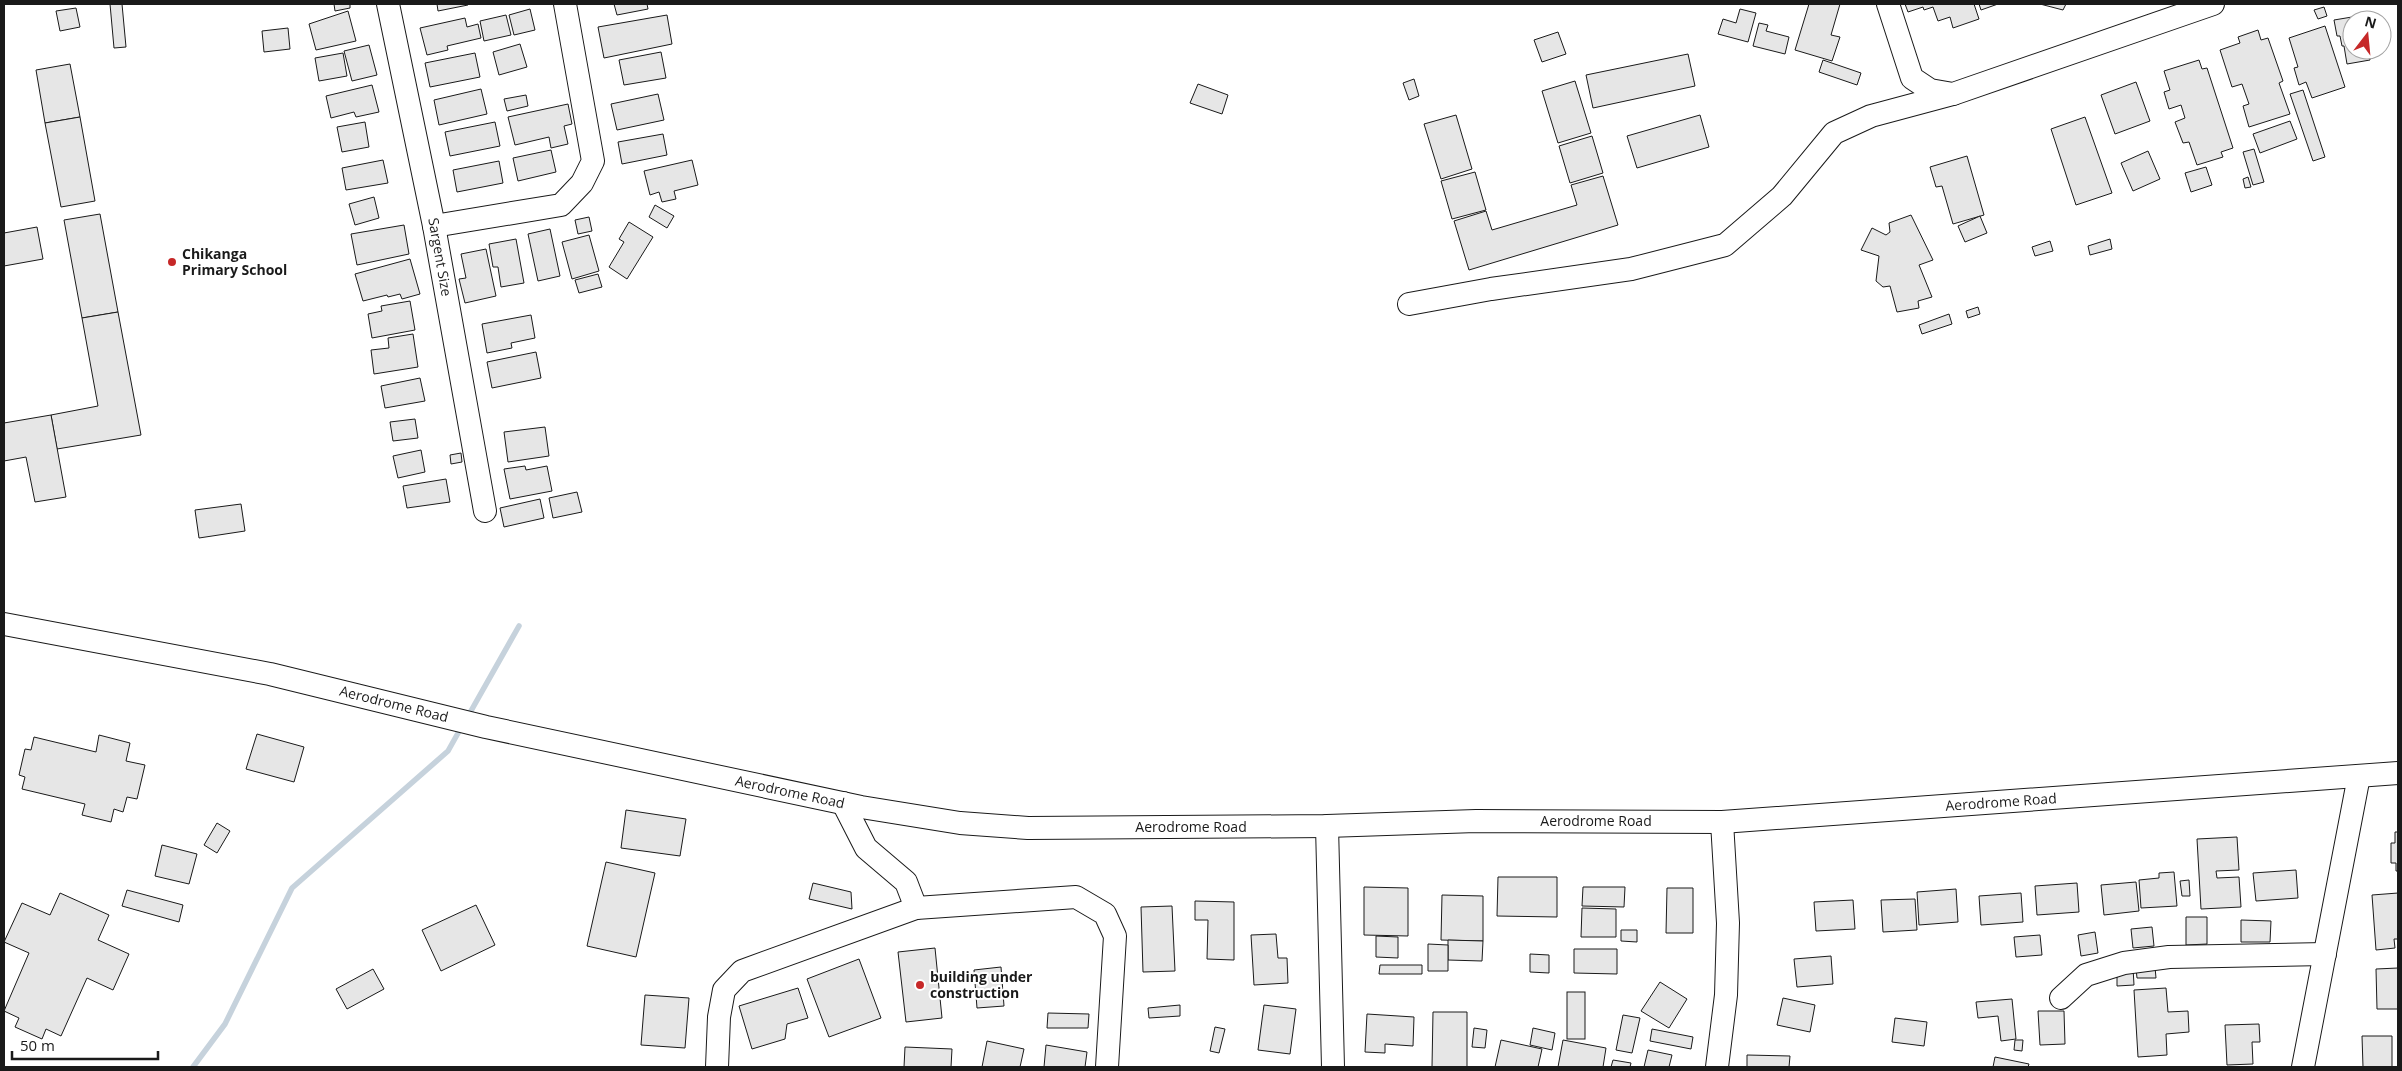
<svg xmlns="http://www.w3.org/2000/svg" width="2402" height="1071" font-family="'Open Sans',sans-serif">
<rect width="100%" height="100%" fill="#fff"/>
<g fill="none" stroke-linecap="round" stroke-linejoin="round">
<!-- stream -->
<g stroke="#c6d2dc" stroke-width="5.5">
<path d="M467,718l52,-92"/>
<path d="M193,1067l32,-43 67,-136 156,-137 14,-25"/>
</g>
</g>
<!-- building -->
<g fill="#e6e6e6" stroke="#1a1a1a">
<path d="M110,4h12l4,43 -12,1z"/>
<path d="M334,4h16v4l-15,3z"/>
<path d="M437,4h30l1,1 -30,6z"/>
<path d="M614,4h33l1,5 -31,6z"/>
<path d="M1809,4h31l-9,31 9,2 -8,24 -37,-11z"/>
<path d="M1905,4h69l5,15 -26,9 -3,-11 -12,4 -5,-14 -9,3 -1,-3 -15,5z"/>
<path d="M1976,4h22l-17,6 -2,-6z"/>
<path d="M2040,4h26l-3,6z"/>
<path d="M2324,7l3,9 -9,3 -4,-9z"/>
<path d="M76,8l4,19 -20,4 -4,-20z"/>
<path d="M530,9l5,21 -21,5 -5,-20z"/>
<path d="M1740,9l16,4 -8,29 -30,-8 5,-15 13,4z"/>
<path d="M348,11l8,30 -40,9 -7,-26z"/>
<path d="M506,15l5,20 -27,6 -4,-20z"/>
<path d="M667,15l5,29 -68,14 -6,-31z"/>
<path d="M2364,15v5h-12v30h17l1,10 -23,4 -3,-18h-2l-2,-10h-3l-3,-16z"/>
<path d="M465,18l2,9 11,-3 3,14 -34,8 1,4 -21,5 -7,-27z"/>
<path d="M1759,23l9,2 -2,6 23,6 -4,17 -32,-8z"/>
<path d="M2325,26l20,61 -33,11 -6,-16 -7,3 -5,-17 4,-1 -9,-29z"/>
<path d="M288,28l2,21 -26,3 -2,-21z"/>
<path d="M2258,30l3,10 7,-2 15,43 -4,2 11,31 -41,13 -6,-21 6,-2 -7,-20 -10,3 -12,-37 20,-7 -2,-6z"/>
<path d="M1558,32l8,22 -24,8 -8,-22z"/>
<path d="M520,44l7,23 -28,8 -6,-23z"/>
<path d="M369,45l8,30 -25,6 -8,-30z"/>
<path d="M661,52l5,26 -42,7 -5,-25z"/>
<path d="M343,53l4,23 -28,5 -4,-23z"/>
<path d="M475,53l5,24 -50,10 -5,-24z"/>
<path d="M1688,54l7,32 -102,22 -7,-33z"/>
<path d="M1823,60l38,13 -4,12 -38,-13z"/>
<path d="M2199,60l3,9 5,-1 26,80 -12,4 2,5 -26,8 -8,-23 -6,1 -8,-21 10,-4 -4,-13 -12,4 -5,-17 6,-2 -6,-19z"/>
<path d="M70,64l10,53 -35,6 -9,-53z"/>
<path d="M1414,79l5,17 -10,4 -6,-17z"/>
<path d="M1575,81l16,52 -33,10 -16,-52z"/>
<path d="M2136,82l14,39 -35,13 -14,-39z"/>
<path d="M1198,84l30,11 -6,19 -32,-11z"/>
<path d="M372,85l7,27 -23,5 -2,-5 -23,6 -5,-22z"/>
<path d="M481,89l6,25 -48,11 -5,-25z"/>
<path d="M2303,90l22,67 -12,4 -23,-67z"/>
<path d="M658,94l6,26 -47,10 -6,-26z"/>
<path d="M526,95l2,11 -21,5 -3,-12z"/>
<path d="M568,104l4,20 -8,2 4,18 -17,4 -2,-11 -34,8 -7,-28z"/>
<path d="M1456,115l16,54 -31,10 -17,-55z"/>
<path d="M1700,115l9,32 -72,21 -10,-32z"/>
<path d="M80,117l15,84 -34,6 -16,-84z"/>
<path d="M2085,117l27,76 -36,12 -25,-76z"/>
<path d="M2290,121l7,18 -37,14 -7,-19z"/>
<path d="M365,122l4,25 -27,5 -5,-25z"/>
<path d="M495,122l5,24 -50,10 -5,-24z"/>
<path d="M663,134l4,21 -45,9 -4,-22z"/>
<path d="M1592,136l11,37 -33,10 -11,-37z"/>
<path d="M2254,149l10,33 -11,3 -10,-33z"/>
<path d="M551,150l5,22 -38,9 -5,-23z"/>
<path d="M2148,151l12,28 -27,12 -12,-28z"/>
<path d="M1967,156l17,59 -31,9 -11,-38 -6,1 -6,-20z"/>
<path d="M383,160l5,23 -42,7 -4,-22z"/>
<path d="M692,160l6,25 -24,6 2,8 -14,3 -3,-10 -9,3 -6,-24z"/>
<path d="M499,161l4,22 -46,9 -4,-22z"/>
<path d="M2206,167l6,18 -21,7 -6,-19z"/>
<path d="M1475,172l11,38 -34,9 -11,-38z"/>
<path d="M1603,176l15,49 -149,45 -15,-49 32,-10 6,19 85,-25 -6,-20z"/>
<path d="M2248,177l3,10 -6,1 -2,-9z"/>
<path d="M374,197l5,21 -24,7 -6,-21z"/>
<path d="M655,205l19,11 -7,12 -18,-11z"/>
<path d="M100,214l18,98 -36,6 -18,-98z"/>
<path d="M1911,215l22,45 -14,5 13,32 -14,4 1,7 -22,4 -7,-26 -7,1 -7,-6 3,-25 -18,-6 11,-22 14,7 4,-3 -1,-9z"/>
<path d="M1980,216l7,17 -22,9 -7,-16z"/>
<path d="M589,217l3,14 -14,3 -3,-14z"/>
<path d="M629,222l24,15 -26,42 -18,-12 15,-25 -5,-3z"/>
<path d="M404,225l5,29 -52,11 -6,-31z"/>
<path d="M37,227l6,32 -39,7v-33z"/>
<path d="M550,229l10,47 -22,5 -10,-47z"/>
<path d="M589,235l10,36 -27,8 -10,-37z"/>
<path d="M516,239l8,44 -23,4 -3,-20h-5l-4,-23z"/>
<path d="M2110,239l2,10 -22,6 -2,-9z"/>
<path d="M2050,241l3,10 -18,5 -3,-9z"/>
<path d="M486,249l10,47 -31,7 -6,-24 7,-1 -5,-24z"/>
<path d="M410,259l10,35 -18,5 -2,-5 -12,3 -1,-2 -24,6 -8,-27z"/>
<path d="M598,274l4,13 -23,6 -4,-13z"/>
<path d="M410,301l5,29 -43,8 -4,-24 14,-3 -1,-5z"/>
<path d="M1978,307l2,7 -12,4 -2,-7z"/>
<path d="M118,312l23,123 -84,14 -6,-34 47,-9 -16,-88z"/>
<path d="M1949,314l3,10 -30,10 -3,-9z"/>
<path d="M531,315l4,23 -24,5 1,5 -25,5 -5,-29z"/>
<path d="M413,334l5,33 -44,7 -3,-24 18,-2 -1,-10z"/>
<path d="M536,352l5,26 -49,10 -5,-26z"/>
<path d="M420,378l5,23 -40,7 -4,-22z"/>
<path d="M51,415l15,82 -31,5 -9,-45 -22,4v-38z"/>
<path d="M415,419l3,19 -25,3 -3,-19z"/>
<path d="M545,427l4,29 -41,6 -4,-30z"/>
<path d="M421,450l4,22 -27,6 -5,-22z"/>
<path d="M461,453l1,9 -11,2 -1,-9z"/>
<path d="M525,466l1,4 21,-4 5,25 -42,8 -6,-30z"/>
<path d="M446,479l4,23 -43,6 -4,-22z"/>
<path d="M577,492l5,20 -29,6 -4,-20z"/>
<path d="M540,499l4,19 -40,9 -4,-19z"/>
<path d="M241,504l4,27 -46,7 -4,-28z"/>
<path d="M257,734l47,13 -10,35 -48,-13z"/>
<path d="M99,735l31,8 -4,18 19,4 -8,34 -10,-2 -4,15 -9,-3 -3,13 -29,-7 3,-11 -63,-15 3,-12 -6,-2 6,-26 6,1 3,-13 62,15z"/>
<path d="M626,810l60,9 -6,37 -59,-8z"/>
<path d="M217,823l13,8 -13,22 -13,-8z"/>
<path d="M2395,832h3v39h-2v-8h-5v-20h4z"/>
<path d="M2237,837l2,33 -23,1 1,7 22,-1 2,30 -40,2 -4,-70z"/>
<path d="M162,845l35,9 -8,30 -34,-8z"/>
<path d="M606,862l49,11 -19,84 -49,-11z"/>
<path d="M2296,870l2,28 -42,3 -3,-28z"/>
<path d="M2174,872l3,34 -36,2 -2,-28 20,-2v-5z"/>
<path d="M1498,877h59v40l-60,-1z"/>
<path d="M2189,880l1,16h-8l-2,-15z"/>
<path d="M2136,882l3,29 -35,4 -3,-30z"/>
<path d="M813,883l38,9 1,17 -43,-10z"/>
<path d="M2077,883l2,29 -42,3 -2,-29z"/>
<path d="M1364,887l44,1v48l-44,-1z"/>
<path d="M1583,887h42l-1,20 -42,-1z"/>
<path d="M1667,888h26v45h-27z"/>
<path d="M1956,889l2,33 -39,3 -2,-33z"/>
<path d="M127,890l56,15 -4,17 -57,-16z"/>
<path d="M60,893l49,22 -11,25 31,14 -16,36 -26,-12 -26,58 -15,-7 -4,10 -27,-12 4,-9 -15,-7 25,-58 -25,-11 18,-39 28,12z"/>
<path d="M2021,893l2,29 -42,3 -2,-29z"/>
<path d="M2398,893v46h-4l1,9 -19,2 -4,-55z"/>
<path d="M1442,895l41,1v45l-42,-1z"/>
<path d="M1915,899l2,31 -34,2 -2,-32z"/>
<path d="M1853,900l2,29 -39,2 -2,-29z"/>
<path d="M1195,901l39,1v58l-27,-1 1,-39h-13z"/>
<path d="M476,905l19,40 -54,26 -19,-41z"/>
<path d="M1172,906l3,65 -32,1 -2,-65z"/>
<path d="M1582,908l34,1v28h-35z"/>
<path d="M2186,917h21v27l-21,1z"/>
<path d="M2241,920l30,1 -1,21h-29z"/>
<path d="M2152,927l2,19 -21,2 -2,-19z"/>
<path d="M1621,930h16v12l-16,-1z"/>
<path d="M2095,932l3,21 -17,3 -3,-21z"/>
<path d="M1276,934l2,24h9l1,25 -34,2 -3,-50z"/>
<path d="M2040,935l2,20 -26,2 -2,-20z"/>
<path d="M1376,936l22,1v21l-22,-1z"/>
<path d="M1448,940l35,1 -1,20 -34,-1z"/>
<path d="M1428,944l20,1v26h-20z"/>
<path d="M935,948l7,70 -36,4 -8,-70z"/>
<path d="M1574,949h43v25l-43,-1z"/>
<path d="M1530,954l19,1v18l-19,-1z"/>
<path d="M1831,956l2,28 -36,3 -3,-28z"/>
<path d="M859,959l22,59 -52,19 -22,-58z"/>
<path d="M1380,965h42v9h-43z"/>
<path d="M1001,967l3,39 -27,2 -3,-38z"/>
<path d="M2155,967l1,11h-19l-1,-10z"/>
<path d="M2133,968l1,17 -17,1v-17z"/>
<path d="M2398,968v41h-21l-1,-40z"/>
<path d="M373,969l11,20 -37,20 -11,-20z"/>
<path d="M1660,982l27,17 -18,29 -28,-17z"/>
<path d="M798,988l10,30 -21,6 -2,15 -33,10 -13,-43z"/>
<path d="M2166,988l2,24 20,-1 1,21 -23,2 1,21 -29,2 -4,-67z"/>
<rect x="1567" y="992" width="18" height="47"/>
<path d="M645,995l44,3 -4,50 -44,-3z"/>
<path d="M1783,998l32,7 -5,27 -33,-7z"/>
<path d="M2012,999l4,40 -15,2 -3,-25 -20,2 -2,-16z"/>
<path d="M1180,1005v11l-31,2 -1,-10z"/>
<path d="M1264,1005l32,4 -6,45 -32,-4z"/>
<path d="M2038,1011h26l1,33 -25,1z"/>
<path d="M1433,1012h34v55h-35z"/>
<path d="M1048,1013l41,1 -1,14h-41z"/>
<path d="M1367,1014l47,3 -1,29 -28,-2v9l-20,-1z"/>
<path d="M1623,1015l17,3 -8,35 -16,-3z"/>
<path d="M1895,1018l32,4 -3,24 -32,-4z"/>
<path d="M2259,1024l1,18h-8l1,22 -26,1 -2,-40z"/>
<path d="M1215,1027l10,2 -6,24 -9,-2z"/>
<path d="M1474,1028l13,2 -2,18 -13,-1z"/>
<path d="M1533,1028l22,5 -3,17 -22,-5z"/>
<path d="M1652,1029l41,8 -2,12 -41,-8z"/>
<path d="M2362,1036h30v31h-29z"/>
<path d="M1501,1040l41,9 -4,18h-43z"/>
<path d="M1563,1040l43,8 -3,19h-45z"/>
<path d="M2015,1040h8l-1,11 -8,-1z"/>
<path d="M987,1041l37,8 -4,18h-38z"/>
<path d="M1046,1045l41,7 -2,15h-41z"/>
<path d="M905,1047l47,2 -1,18h-47z"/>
<path d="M1648,1050l24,5 -3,12h-25z"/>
<path d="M1747,1055l43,1 -1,11h-42z"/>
<path d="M1995,1057l34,7 -1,3h-35z"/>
<path d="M1613,1060l18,3 -1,4h-19z"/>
</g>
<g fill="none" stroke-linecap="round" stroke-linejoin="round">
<!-- minor casing -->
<g stroke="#1a1a1a" stroke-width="24">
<g id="minor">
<path d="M388,4l46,222 51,285"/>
<path d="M1888,4l24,74 18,12 23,4 260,-90"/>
<path d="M434,226l127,-21 21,-22 11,-22 -28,-157"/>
<path d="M1409,304l82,-15 140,-20 94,-24 57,-49 52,-63 37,-17 82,-22"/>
<path d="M4,624l266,50 216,53 375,80 99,16 68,5 299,-2 149,-5 246,1 676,-49"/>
<path d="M843,803l23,45 40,34 10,26"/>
<path d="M1327,826l6,241"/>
<path d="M2061,998l25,-23 38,-12 45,-6 156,-3"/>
<path d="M717,1067l2,-50 5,-27 18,-19 174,-63 160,-11 29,17 10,22 -8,131"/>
<path d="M1717,1067l9,-72 2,-72 -6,-101"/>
<path d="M2303,1067l56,-291"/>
</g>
</g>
<!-- minor -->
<use href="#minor" stroke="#fff" stroke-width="22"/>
</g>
<!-- markers -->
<g fill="#c62828" stroke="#fff" stroke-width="2">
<circle cx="172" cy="262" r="5"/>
<circle cx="920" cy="985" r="5"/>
</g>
<g text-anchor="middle" stroke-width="4" stroke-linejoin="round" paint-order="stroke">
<!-- poi labels -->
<g font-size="14" font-weight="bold" fill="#1a1a1a" stroke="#fff" text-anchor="start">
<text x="182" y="259">Chikanga<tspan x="182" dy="16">Primary School</tspan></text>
<text x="930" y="982">building under<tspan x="930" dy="16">construction</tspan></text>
</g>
<!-- street labels -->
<g font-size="14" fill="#1a1a1a" stroke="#fff">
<text transform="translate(440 257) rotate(80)" y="5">Sargent Size</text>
<text transform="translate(394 704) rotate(14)" y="5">Aerodrome Road</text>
<text transform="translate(790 792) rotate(12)" y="5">Aerodrome Road</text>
<text transform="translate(2001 802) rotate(-4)" y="5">Aerodrome Road</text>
<text x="1596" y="826">Aerodrome Road</text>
<text x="1191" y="832">Aerodrome Road</text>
</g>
</g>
<!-- border -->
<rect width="2402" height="1071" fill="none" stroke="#1a1a1a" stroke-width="10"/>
<!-- north arrow -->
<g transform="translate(2367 35) rotate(16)"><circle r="24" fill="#ffffff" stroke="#a3a3a3"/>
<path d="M0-4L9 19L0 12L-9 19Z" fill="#c62828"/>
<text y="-8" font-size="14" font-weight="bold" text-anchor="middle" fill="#1a1a1a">N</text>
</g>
<!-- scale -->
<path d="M12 1051v8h146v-8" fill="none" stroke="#1a1a1a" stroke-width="2.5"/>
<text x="20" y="1051" font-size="15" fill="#1a1a1a" stroke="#ffffff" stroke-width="4" paint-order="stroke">50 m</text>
</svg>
